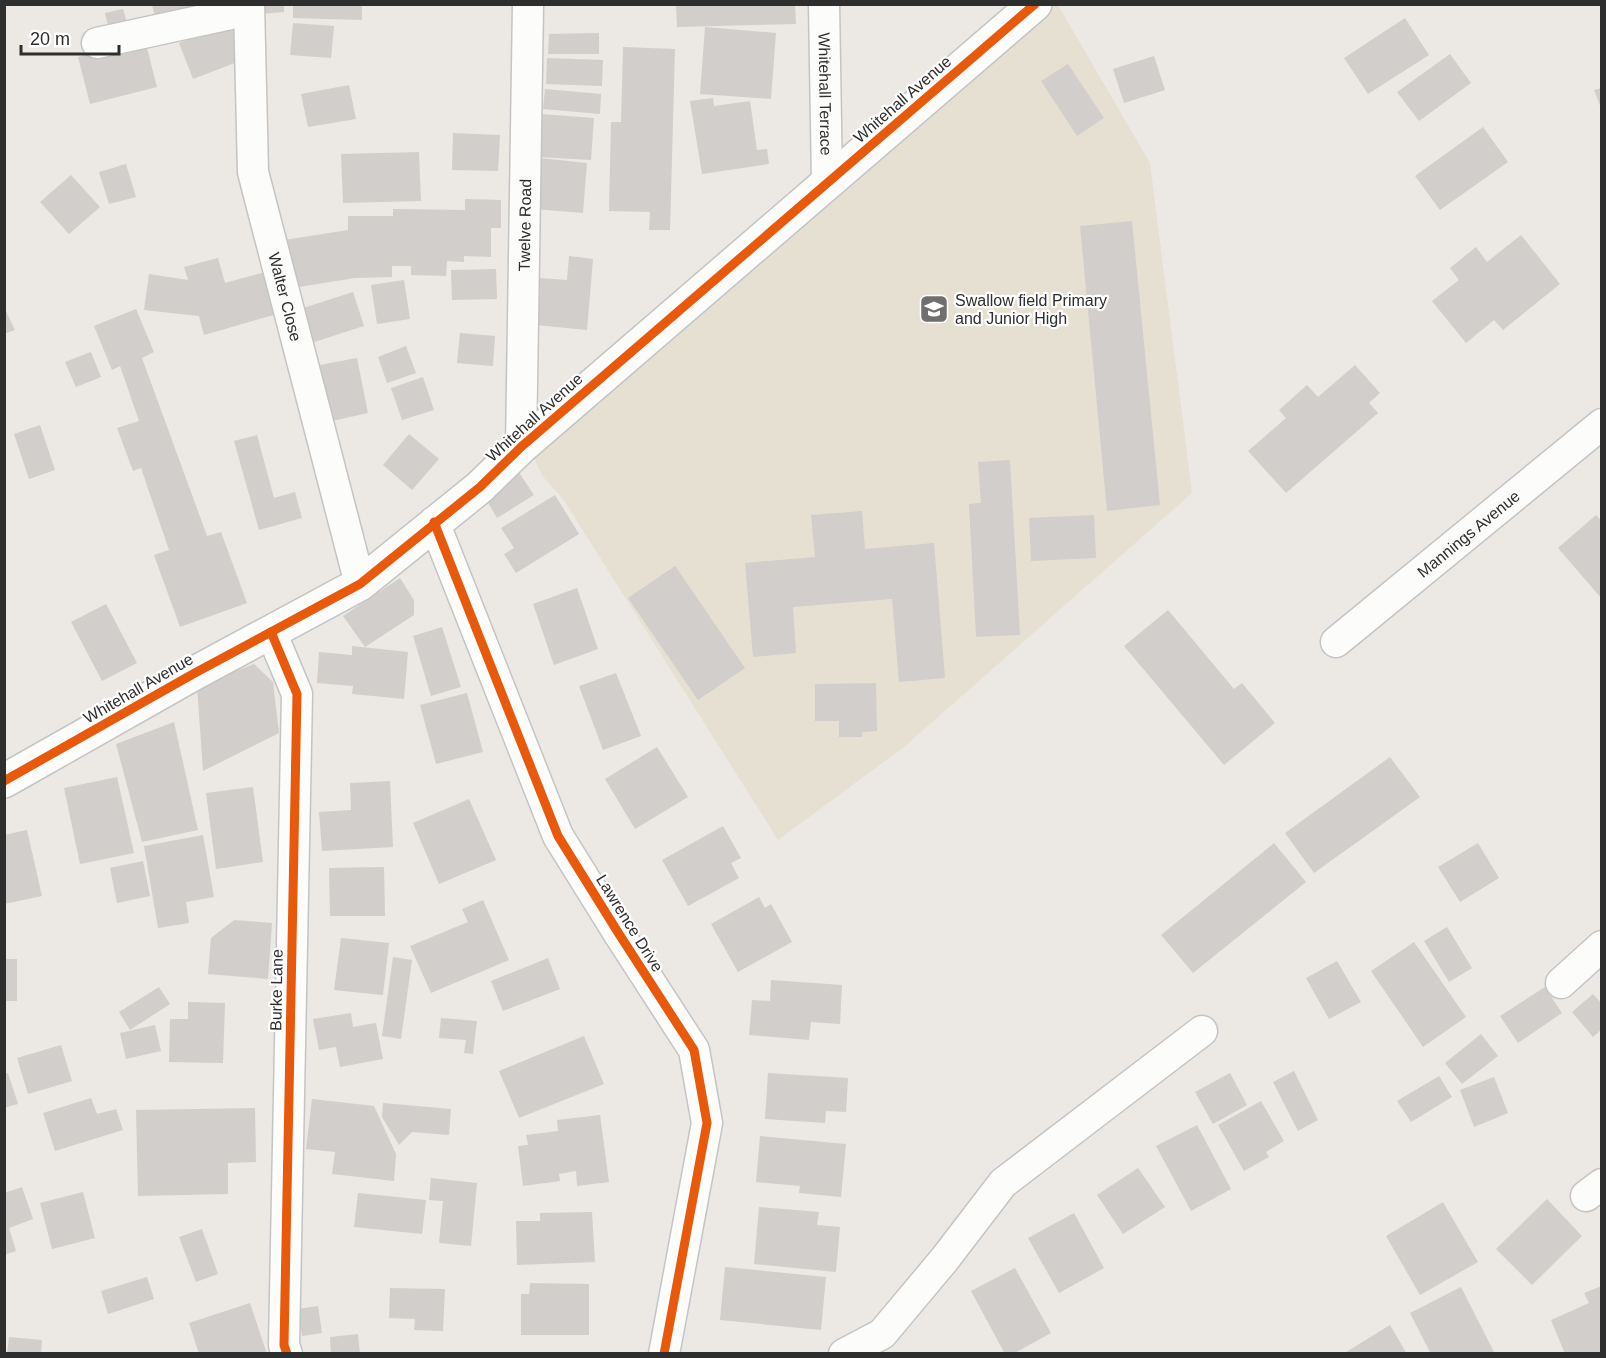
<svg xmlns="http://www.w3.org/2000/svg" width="1606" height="1358" font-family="Helvetica,sans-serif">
<rect width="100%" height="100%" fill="#ece8e4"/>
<!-- education -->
<path fill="#e6e0d3" d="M1048,5h10l92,158 42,330 -288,254 -126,93 -215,-341 -20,-22 -11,-23z"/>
<!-- building -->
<g fill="#d1cecb">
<path d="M261,4h23v8l-22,2z"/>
<path d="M293,4h69v16l-69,-2z"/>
<path d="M676,4h119l1,20 -119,3z"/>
<path d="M152,5h88l-82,21z"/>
<path d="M123,9l6,21 -19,4 -5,-21z"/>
<path d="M1405,18l24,37 -61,39 -24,-36z"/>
<path d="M231,23l14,36 -52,20 -14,-36z"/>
<path d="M293,23l41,3 -3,32 -41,-3z"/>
<path d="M705,27l71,6 -5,66 -71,-5z"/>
<path d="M599,33v21h-51l1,-20z"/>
<path d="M145,40l12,47 -67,17 -12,-47z"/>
<path d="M623,47l52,2 -5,181h-21l1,-18 -41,-1 2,-89h10z"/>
<path d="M1450,54l21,29 -52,38 -22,-29z"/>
<path d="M1154,56l11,34 -41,13 -11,-34z"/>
<path d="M547,58l56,2 -1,26 -56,-2z"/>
<path d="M1068,64l36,54 -27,18 -36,-55z"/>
<path d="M349,85l7,34 -48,8 -7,-33z"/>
<path d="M1602,88v20h-1l-7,-18z"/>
<path d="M545,89l56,5 -1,20 -57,-5z"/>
<path d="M713,98l1,8 36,-5 7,49 10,-1 2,15 -67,10 -12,-73z"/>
<path d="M541,114l53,4 -3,42 -53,-3z"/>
<path d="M1483,127l25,35 -68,48 -25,-34z"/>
<path d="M453,133l47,2 -2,36 -46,-1z"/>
<path d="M419,152l2,49 -78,2 -2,-49z"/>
<path d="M539,158l48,5 -4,50 -49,-4z"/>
<path d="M126,164l10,33 -27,7 -10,-32z"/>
<path d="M71,175l29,32 -31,27 -29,-32z"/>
<path d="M465,199l36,1v28h-10v29l-27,-1v6l-17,-1 -1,15 -35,-1v-9h-19v11l-37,1 -63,10 -8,-48 64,-10v-14h45v-7l72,1z"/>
<path d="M1132,221l28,284 -53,6 -27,-285z"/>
<path d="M1521,235l39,49 -57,46 -9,-10 -28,23 -34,-42 27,-21 -9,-12 26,-21 11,15z"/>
<path d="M569,256l24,3 -6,71 -51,-5 4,-47 27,2z"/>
<path d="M218,258l7,25 40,-11 12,42 -73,21 -5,-19 -55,-6 5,-36 39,6 -4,-13z"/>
<path d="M496,269l1,30 -45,1 -1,-30z"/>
<path d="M404,280l6,39 -33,5 -6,-39z"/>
<path d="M353,292l11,34 -56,18 -11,-34z"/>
<path d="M4,307l11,23 -11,4z"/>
<path d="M136,309l18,43 -12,6 65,178 14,-4 26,71 -67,24 -26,-72 15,-5 -28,-82 -8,3 -16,-43 22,-7 -19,-55 -8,4 -18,-44z"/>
<path d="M460,333l35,3 -2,30 -36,-3z"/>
<path d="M406,346l10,27 -29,10 -9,-26z"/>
<path d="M91,352l10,25 -25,10 -11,-25z"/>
<path d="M357,358l11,55 -36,8 -12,-56z"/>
<path d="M1355,365l25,28 -11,10 9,10 -92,80 -38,-42 38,-33 -7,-8 28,-25 11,12z"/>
<path d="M423,377l11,33 -32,10 -11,-32z"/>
<path d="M40,425l15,45 -26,9 -15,-45z"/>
<path d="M409,434l30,25 -27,31 -29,-25z"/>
<path d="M257,435l17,63 21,-6 7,26 -43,12 -25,-89z"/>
<path d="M1010,460l10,175 -44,2 -7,-133 12,-1 -3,-41z"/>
<path d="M518,471l16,24 -37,23 -15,-26z"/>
<path d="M555,495l24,39 -63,39 -12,-19 10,-6 -13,-20z"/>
<path d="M862,511l3,38 69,-6 11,135 -46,4 -7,-83 -99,8 3,46 -43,4 -8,-94 70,-6 -4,-42z"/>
<path d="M1094,515l2,43 -65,3 -2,-43z"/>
<path d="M1596,515l6,6v78l-44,-51z"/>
<path d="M675,566l70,102 -47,32 -70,-102z"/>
<path d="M400,578l14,22v15l-49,32 -22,-31z"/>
<path d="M577,588l21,61 -44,16 -21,-61z"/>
<path d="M106,604l31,59 -35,18 -31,-59z"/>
<path d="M1168,610l66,79 8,-6 33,40 -51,42 -100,-119z"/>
<path d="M442,627l19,60 -30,9 -18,-60z"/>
<path d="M352,646l56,6 -4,47 -52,-5 1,-8 -36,-3 2,-31 33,3z"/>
<path d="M254,664l19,18 6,51 -76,38 -6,-85z"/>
<path d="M616,673l25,63 -38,14 -24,-64z"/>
<path d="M876,683l1,48 -15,1v5h-23v-16h-24v-37z"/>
<path d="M467,693l16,59 -47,12 -16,-59z"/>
<path d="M174,722l24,108 -56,12 -26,-98z"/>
<path d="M657,747l31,50 -53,32 -30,-50z"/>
<path d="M1390,757l30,40 -106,76 -29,-40z"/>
<path d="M117,777l17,76 -54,11 -16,-76z"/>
<path d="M390,781l3,66 -71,4 -3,-39 32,-2 -1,-27z"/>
<path d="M253,787l10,75 -47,7 -10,-76z"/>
<path d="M469,799l27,61 -57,24 -26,-61z"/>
<path d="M723,826l18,32 -10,5 8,15 -51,28 -26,-46z"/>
<path d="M27,830l15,66 -38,8v-69z"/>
<path d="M203,835l11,62 -28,5 3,21 -31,5 -14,-82z"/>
<path d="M1274,843l32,39 -113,91 -32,-38z"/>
<path d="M1478,843l21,35 -39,24 -22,-35z"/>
<path d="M143,861l7,35 -33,7 -7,-35z"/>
<path d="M384,867l1,49h-55l-1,-48z"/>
<path d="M759,897l6,11 6,-4 21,38 -54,30 -27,-48z"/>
<path d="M483,900l26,60 -78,33 -21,-47 58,-24 -6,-13z"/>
<path d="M234,920l38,3 -4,56 -60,-5 3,-36z"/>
<path d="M1447,927l25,41 -23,14 -25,-41z"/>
<path d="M341,938l48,5 -6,52 -49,-5z"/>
<path d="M1414,942l52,75 -43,30 -52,-76z"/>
<path d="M393,957l19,3 -11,79 -19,-3z"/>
<path d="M548,958l12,31 -57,22 -12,-30z"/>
<rect x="4" y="959" width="13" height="42"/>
<path d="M1337,961l24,41 -32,17 -23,-41z"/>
<path d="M771,980l71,5 -2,39 -29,-2 -2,18 -60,-5 3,-35 18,1z"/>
<path d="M159,987l11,17 -40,26 -11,-18z"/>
<path d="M1545,987l17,26 -44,30 -18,-27z"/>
<path d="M1593,994l9,10v25l-9,8 -21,-25z"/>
<path d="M188,1002l37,1 -2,60 -54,-1 1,-43h18z"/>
<path d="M351,1013l2,14 23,-4 7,36 -43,8 -4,-20 -17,3 -6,-31z"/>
<path d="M441,1018l36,3 -4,33 -9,-1 2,-13 -27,-2z"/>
<path d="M155,1025l6,26 -35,8 -6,-26z"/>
<path d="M1481,1034l17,22 -36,28 -17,-21z"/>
<path d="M584,1036l20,48 -85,34 -20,-47z"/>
<path d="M61,1045l11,36 -44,13 -11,-36z"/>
<path d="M1294,1071l24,49 -20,11 -25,-49z"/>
<path d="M8,1073l10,31 -14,4v-34z"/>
<path d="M768,1073l80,5 -2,34 -20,-1 -1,12 -60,-4z"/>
<path d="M1230,1073l17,32 -34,19 -18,-32z"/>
<path d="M1439,1076l13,21 -41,25 -14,-21z"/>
<path d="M1494,1077l14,36 -34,14 -14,-37z"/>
<path d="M91,1098l6,16 19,-5 7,21 -68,21 -12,-38z"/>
<path d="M312,1099l62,7 22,48 -2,27 -62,-7 3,-22 -29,-3z"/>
<path d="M1261,1101l23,40 -18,11 3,5 -25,14 -26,-46z"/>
<path d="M383,1103l68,6 -2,26 -37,-3 -13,13 -17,-28z"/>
<path d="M255,1108l1,54 -28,1v31l-90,2 -2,-86z"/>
<path d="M600,1115l9,67 -32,4 -1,-15 -17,3 1,7 -37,5 -5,-40 10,-1 -2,-10 32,-4 -1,-11z"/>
<path d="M1197,1125l34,64 -40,22 -35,-65z"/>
<path d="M760,1136l86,8 -5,53 -42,-4 1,-7 -44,-4z"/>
<path d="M1138,1168l27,39 -42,27 -26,-39z"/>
<path d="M431,1178l46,5 -6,63 -32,-3 4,-42 -14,-1z"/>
<path d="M22,1187l11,32 -24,9 7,23 -12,4v-62z"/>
<path d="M83,1192l12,46 -43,11 -12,-46z"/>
<path d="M358,1193l68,7 -4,34 -68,-7z"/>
<path d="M1547,1199l35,37 -50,49 -36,-36z"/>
<path d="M1443,1202l35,60 -58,33 -34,-59z"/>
<path d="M759,1207l60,5 -2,13 23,2 -4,45 -82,-8z"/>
<path d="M592,1212l3,50 -78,3 -1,-44h24v-8z"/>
<path d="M1074,1213l30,55 -45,25 -31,-55z"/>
<path d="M202,1229l16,45 -22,8 -17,-45z"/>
<path d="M725,1267l101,10 -5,53 -101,-10z"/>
<path d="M1015,1268l36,65 -38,21h-8l-34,-63z"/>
<path d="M147,1277l7,22 -46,15 -7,-23z"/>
<path d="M530,1283l59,1v51h-68v-41h8z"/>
<path d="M1602,1286v68h-37l-14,-34 38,-17 -5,-10z"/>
<path d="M1461,1287l34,67h-64l-21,-41z"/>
<path d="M390,1288l55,1 -2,42 -29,-1 1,-11 -26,-1z"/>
<path d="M250,1303l17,51h-68l-10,-31z"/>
<path d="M318,1306l4,27 -20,3 -4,-27z"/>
<path d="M1390,1325l17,29h-64z"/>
<path d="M358,1334l2,20h-29l-1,-17z"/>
<path d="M9,1337l33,3 -1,14h-34z"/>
</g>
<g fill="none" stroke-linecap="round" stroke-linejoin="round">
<!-- minor casing -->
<g stroke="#c5c4c5" stroke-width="33">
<g id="minor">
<path id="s1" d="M249,4l4,168 107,412"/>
<path id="s2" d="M824,4l3,179"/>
<path d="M97,43l152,-33"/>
<path id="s3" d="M521,447l7,-443"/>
<path d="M434,522l124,314 61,98 75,116 13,73 -43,231"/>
<path d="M271,632l26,62 -13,651 3,9"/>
<path id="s4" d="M1336,642l266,-218"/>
<path d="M1561,983l41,-37"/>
<path d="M1586,1196l16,-12"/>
<path d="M844,1354l38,-20 62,-74 59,-77 199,-152"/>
</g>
</g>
<!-- tertiary casing -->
<g stroke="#c5c4c5" stroke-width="36">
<path id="tertiary" d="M4,781l189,-107 167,-90 120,-97 41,-40 514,-443"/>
</g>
<!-- minor -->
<use href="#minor" stroke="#fcfcfb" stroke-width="30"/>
<!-- tertiary -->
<use href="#tertiary" stroke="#fcfcfb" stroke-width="33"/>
<!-- cycleway casing -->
<g stroke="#fff" stroke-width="13">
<g id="cycleway">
<path d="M434,522l124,314 61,98 75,116 13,73 -43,231"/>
<path d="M271,632l26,62 -13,651 3,9"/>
<path d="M4,781l189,-107 167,-90 120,-97 41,-40 514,-443"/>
</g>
</g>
<!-- cycleway -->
<use href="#cycleway" stroke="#e8590c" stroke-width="9"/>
</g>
<!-- icons -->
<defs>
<g id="school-square" transform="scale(1.5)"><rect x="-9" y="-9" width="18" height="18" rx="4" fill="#706f6e" stroke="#fff"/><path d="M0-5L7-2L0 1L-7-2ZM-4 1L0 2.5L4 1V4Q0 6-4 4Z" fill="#fff"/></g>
</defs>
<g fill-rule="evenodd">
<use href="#school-square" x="934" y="309"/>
</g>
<g text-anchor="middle" stroke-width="4.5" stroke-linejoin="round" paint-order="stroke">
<!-- street labels -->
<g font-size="16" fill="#2e2e2e" stroke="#fff">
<text dy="6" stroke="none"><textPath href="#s2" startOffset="90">Whitehall Terrace</textPath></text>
<text transform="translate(902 99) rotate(-41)" y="6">Whitehall Avenue</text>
<text dy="6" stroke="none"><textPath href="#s3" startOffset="222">Twelve Road</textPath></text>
<text dy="6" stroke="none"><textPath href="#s1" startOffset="297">Walter Close</textPath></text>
<text transform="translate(534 417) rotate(-42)" y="6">Whitehall Avenue</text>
<text dy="6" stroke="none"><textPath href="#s4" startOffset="171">Mannings Avenue</textPath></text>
<text transform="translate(138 688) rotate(-30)" y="6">Whitehall Avenue</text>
<text transform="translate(630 923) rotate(58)" y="6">Lawrence Drive</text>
<text transform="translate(276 990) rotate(-89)" y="6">Burke Lane</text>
</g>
<!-- poi labels -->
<g font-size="16" fill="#2e2e2e" stroke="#fff" text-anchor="start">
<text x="955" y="306">Swallow field Primary<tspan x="955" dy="18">and Junior High</tspan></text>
</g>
</g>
<!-- border -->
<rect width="1606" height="1358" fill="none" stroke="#2e2e2e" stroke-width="12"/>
<!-- scale -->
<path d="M21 45v9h98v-9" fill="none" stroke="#2e2e2e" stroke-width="3"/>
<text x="30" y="45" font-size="18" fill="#2e2e2e" stroke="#ffffff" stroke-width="4.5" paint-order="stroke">20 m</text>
</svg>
